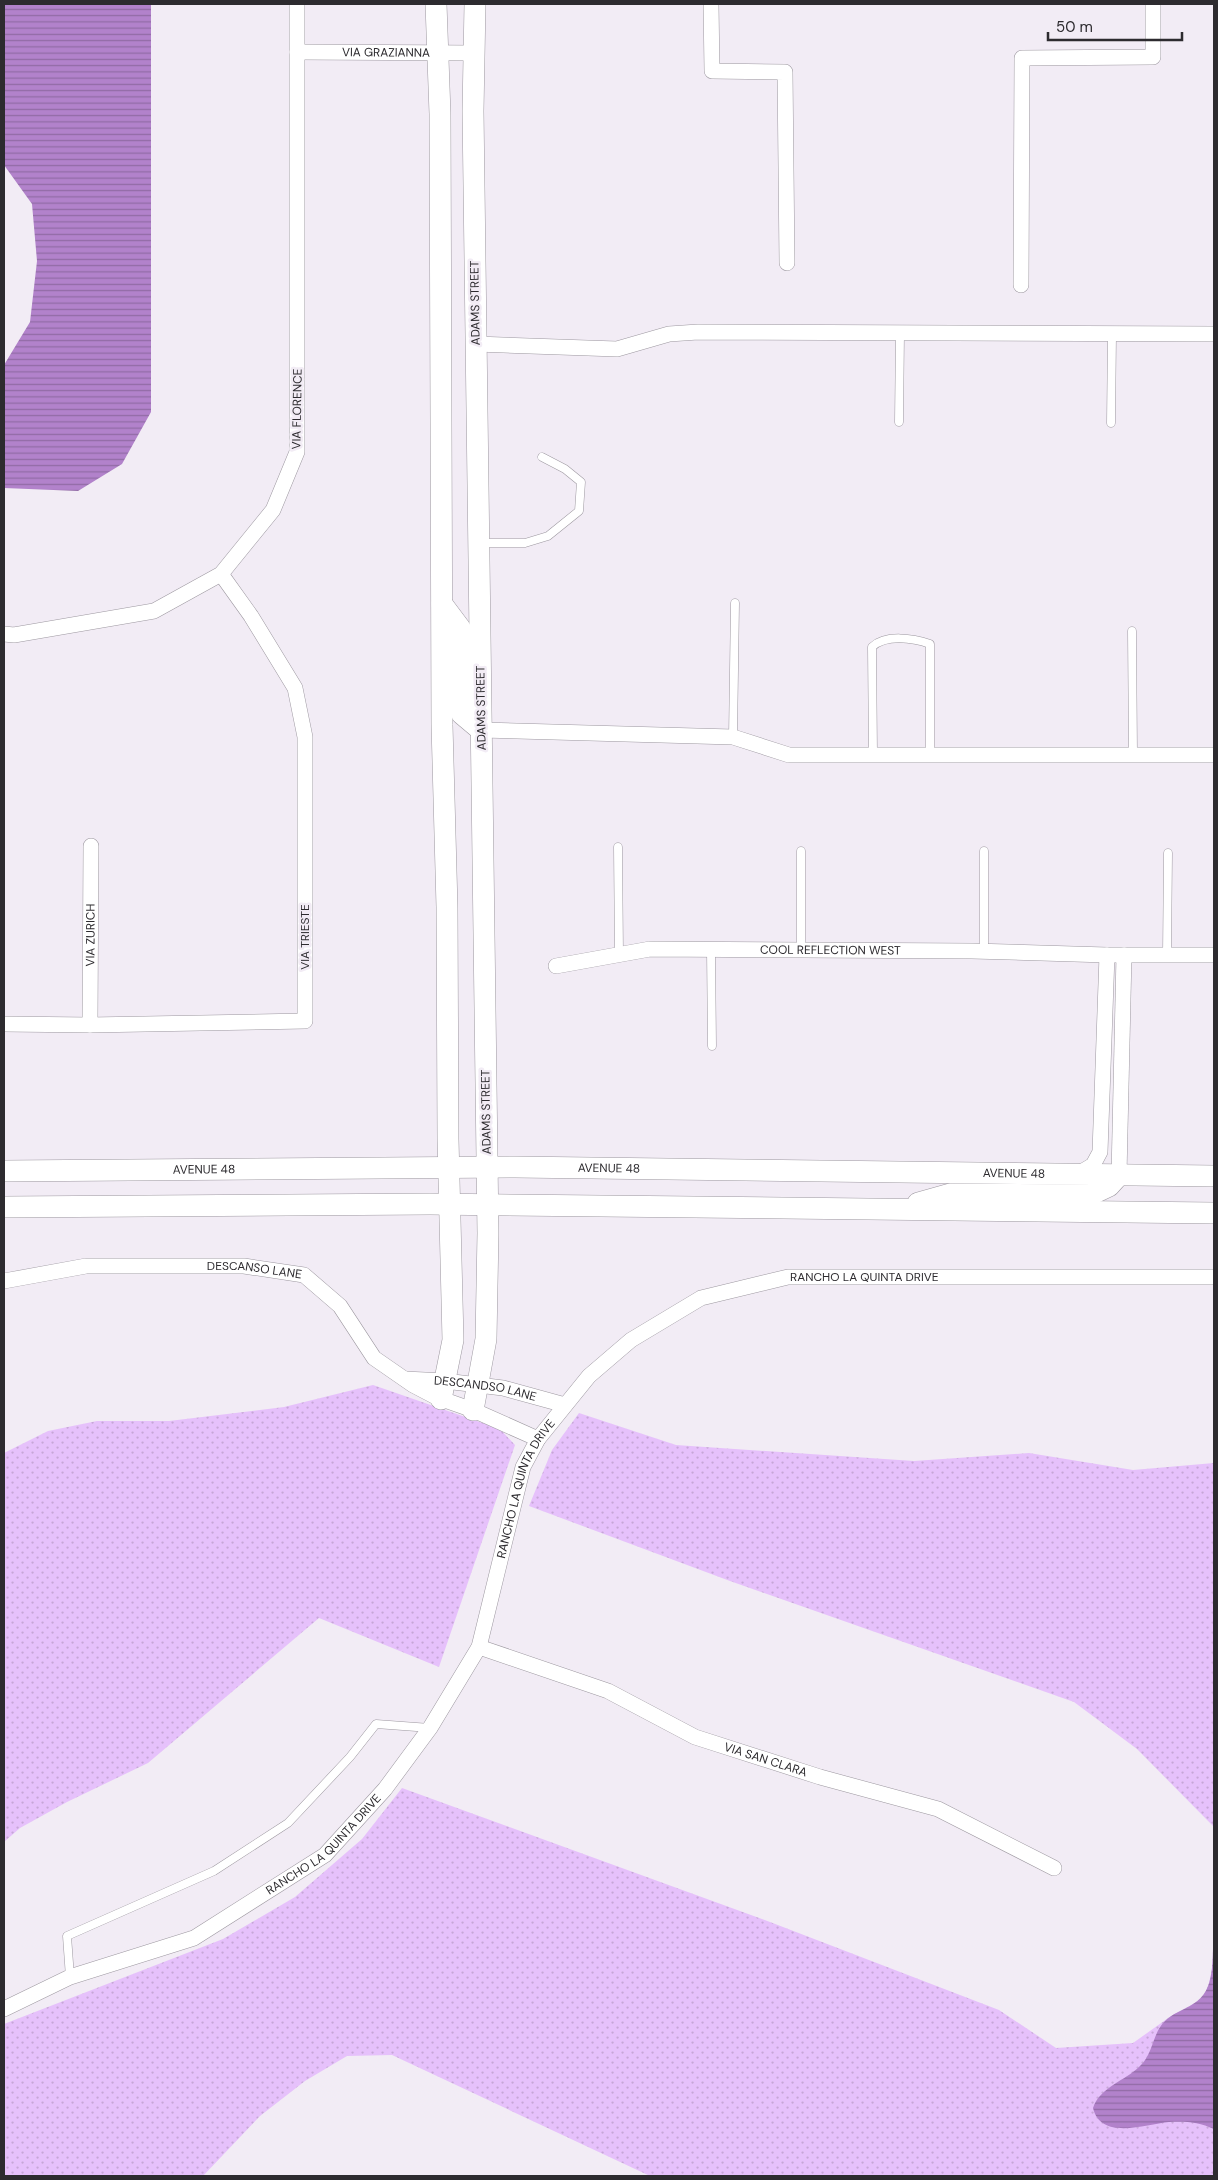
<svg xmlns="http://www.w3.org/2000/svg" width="1218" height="2180" font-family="'DM Sans',sans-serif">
<defs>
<pattern id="grass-dots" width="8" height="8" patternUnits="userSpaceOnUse" patternTransform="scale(1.25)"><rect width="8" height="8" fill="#e6c1fb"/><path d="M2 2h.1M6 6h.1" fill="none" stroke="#c6a6d7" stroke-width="1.8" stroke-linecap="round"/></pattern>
<pattern id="water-rules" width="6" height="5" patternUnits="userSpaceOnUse" patternTransform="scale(1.25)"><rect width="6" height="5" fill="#b282cb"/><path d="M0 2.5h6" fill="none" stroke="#916ba5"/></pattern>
</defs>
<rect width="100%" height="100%" fill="#f2ecf5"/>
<!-- grass -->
<g fill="url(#grass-dots)">
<path d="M373,1385l127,44 15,16 -76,222 -120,-49 -171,145 -81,39 -47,26 -16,14v-389l44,-22 49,-10h72l115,-14z"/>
<path d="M579,1413l97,32 238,16 115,-8 104,17 81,-7v364l-77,-78 -63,-47 -344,-121 -201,-75 23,-56z"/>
<path d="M402,1788l368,134 229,88 57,38 77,-5 38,-27 24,-13 9,-7 5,-13 4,-18 1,-30v241h-564l-258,-121 -45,1 -42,25 -45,35 -57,60h-199v-152l219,-85 72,-42 67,-58z"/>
</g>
<!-- water -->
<g fill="url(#water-rules)">
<path d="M4,4h147v408l-29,52 -44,27 -74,-3v-123l26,-43 7,-61 -5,-57 -28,-39z"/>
<path d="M1214,1935v194c-15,-7 -29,-8 -45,-7 -23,2 -68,19 -76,-14 7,-21 32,-27 47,-42 13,-12 12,-31 24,-44 7,-8 20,-12 29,-18 24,-14 18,-45 21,-69z"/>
</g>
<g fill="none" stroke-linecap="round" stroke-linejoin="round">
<!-- lane casing -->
<g stroke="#9d98a0" stroke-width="9">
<g id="lane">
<path d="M899,422l1,-89"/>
<path d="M1111,423l1,-89"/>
<path d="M481,543h44l23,-7 31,-25 2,-29 -16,-13 -23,-12"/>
<path d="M1132,631l1,124"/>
<path d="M733,737l2,-134"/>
<path d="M873,755l-1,-108c14,-13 41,-9 58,-3v111"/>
<path d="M618,847l1,108"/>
<path d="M801,851v99"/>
<path d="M984,851v101"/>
<path d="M711,950l1,96"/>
<path d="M1167,955l1,-102"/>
<path d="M70,1977l-3,-41 147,-65 74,-48 62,-66 26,-33 54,4"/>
</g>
</g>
<!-- street casing -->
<g stroke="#9d98a0" stroke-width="16">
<g id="street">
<path d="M711,4l1,67 73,1 2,191"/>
<path id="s1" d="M297,52l178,1"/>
<path d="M1021,285l1,-227 131,-1v-53"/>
<path d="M476,344l141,5 52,-15 29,-2 516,2"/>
<path d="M4,634l10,1 140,-24 67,-37 52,-64 24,-58v-448"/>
<path d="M481,730l252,7 56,18h425"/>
<path id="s2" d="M556,966l94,-17 322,2 135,4h107"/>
<path d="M4,1024l86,1 215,-4v-284l-10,-49 -44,-72 -30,-42"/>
<path id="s3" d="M90,1025l1,-179"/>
<path d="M1078,1174l15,-9 7,-13 7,-197"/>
<path d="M1119,1175l5,-220"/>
<path id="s4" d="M4,1281l82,-15h158l60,9 36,31 34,52 39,27 23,12 37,13 65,29"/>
<path id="s5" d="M405,1379l40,2 58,7 62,17"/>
<path id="s6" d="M479,1647l129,44 87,46 125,40 118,32 116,59"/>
<path id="s7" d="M4,2009l66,-32 124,-39 131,-83 60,-66 45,-61 49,-81 44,-180 15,-28 51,-63 42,-36 70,-42 87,-21h426"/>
</g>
</g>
<!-- secondary casing -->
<g stroke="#9d98a0" stroke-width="22">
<g id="secondary">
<path d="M436,4l4,110 2,611 5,182 1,232 5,201 -12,59"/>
<path d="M442,604l18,24 2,86 19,16"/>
<path id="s8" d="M4,1171l511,-4 699,9"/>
<path d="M918,1203l32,-9 140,1 19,-9 10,-11"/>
<path d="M4,1207l426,-3 784,9"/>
<path d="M473,1410l13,-71 2,-106 -15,-1122 2,-107"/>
</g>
</g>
<!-- lane -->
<use href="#lane" stroke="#fff" stroke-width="8"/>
<!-- street -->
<use href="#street" stroke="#fff" stroke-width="15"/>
<!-- secondary -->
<use href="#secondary" stroke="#fff" stroke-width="21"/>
</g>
<g text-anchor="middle" stroke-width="5" stroke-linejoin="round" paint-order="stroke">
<!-- street labels -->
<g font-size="12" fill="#2d2b2f" stroke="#f2ecf5">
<text dy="4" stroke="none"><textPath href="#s1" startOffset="89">VIA GRAZIANNA</textPath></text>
<text transform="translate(475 303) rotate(-91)" y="4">ADAMS STREET</text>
<text transform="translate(297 409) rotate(-89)" y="4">VIA FLORENCE</text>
<text transform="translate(481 708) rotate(-91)" y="4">ADAMS STREET</text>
<text dy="4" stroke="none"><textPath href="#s3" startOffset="90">VIA ZURICH</textPath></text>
<text transform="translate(305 937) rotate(-90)" y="4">VIA TRIESTE</text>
<text dy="4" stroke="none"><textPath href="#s2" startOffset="276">COOL REFLECTION WEST</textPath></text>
<text transform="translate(486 1112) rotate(-91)" y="4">ADAMS STREET</text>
<text dy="4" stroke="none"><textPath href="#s8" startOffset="200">AVENUE 48</textPath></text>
<text dy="4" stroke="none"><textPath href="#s8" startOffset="605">AVENUE 48</textPath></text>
<text dy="4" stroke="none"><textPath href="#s8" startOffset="1010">AVENUE 48</textPath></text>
<text dy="4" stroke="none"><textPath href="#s4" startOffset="252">DESCANSO LANE</textPath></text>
<text dy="4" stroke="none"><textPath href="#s7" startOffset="1219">RANCHO LA QUINTA DRIVE</textPath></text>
<text dy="4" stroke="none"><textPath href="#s5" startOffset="81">DESCANDSO LANE</textPath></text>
<text dy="4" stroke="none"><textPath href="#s7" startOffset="784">RANCHO LA QUINTA DRIVE</textPath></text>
<text dy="4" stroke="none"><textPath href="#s6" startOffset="309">VIA SAN CLARA</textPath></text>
<text dy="4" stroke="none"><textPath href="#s7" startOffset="364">RANCHO LA QUINTA DRIVE</textPath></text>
</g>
</g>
<!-- border -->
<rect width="1218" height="2180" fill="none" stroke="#2d2b2f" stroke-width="10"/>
<!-- scale -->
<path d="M1048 32v8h134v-8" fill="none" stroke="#2d2b2f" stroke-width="2.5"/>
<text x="1056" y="32" font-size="15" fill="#2d2b2f" stroke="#f2ecf5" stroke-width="4" paint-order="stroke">50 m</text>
</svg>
